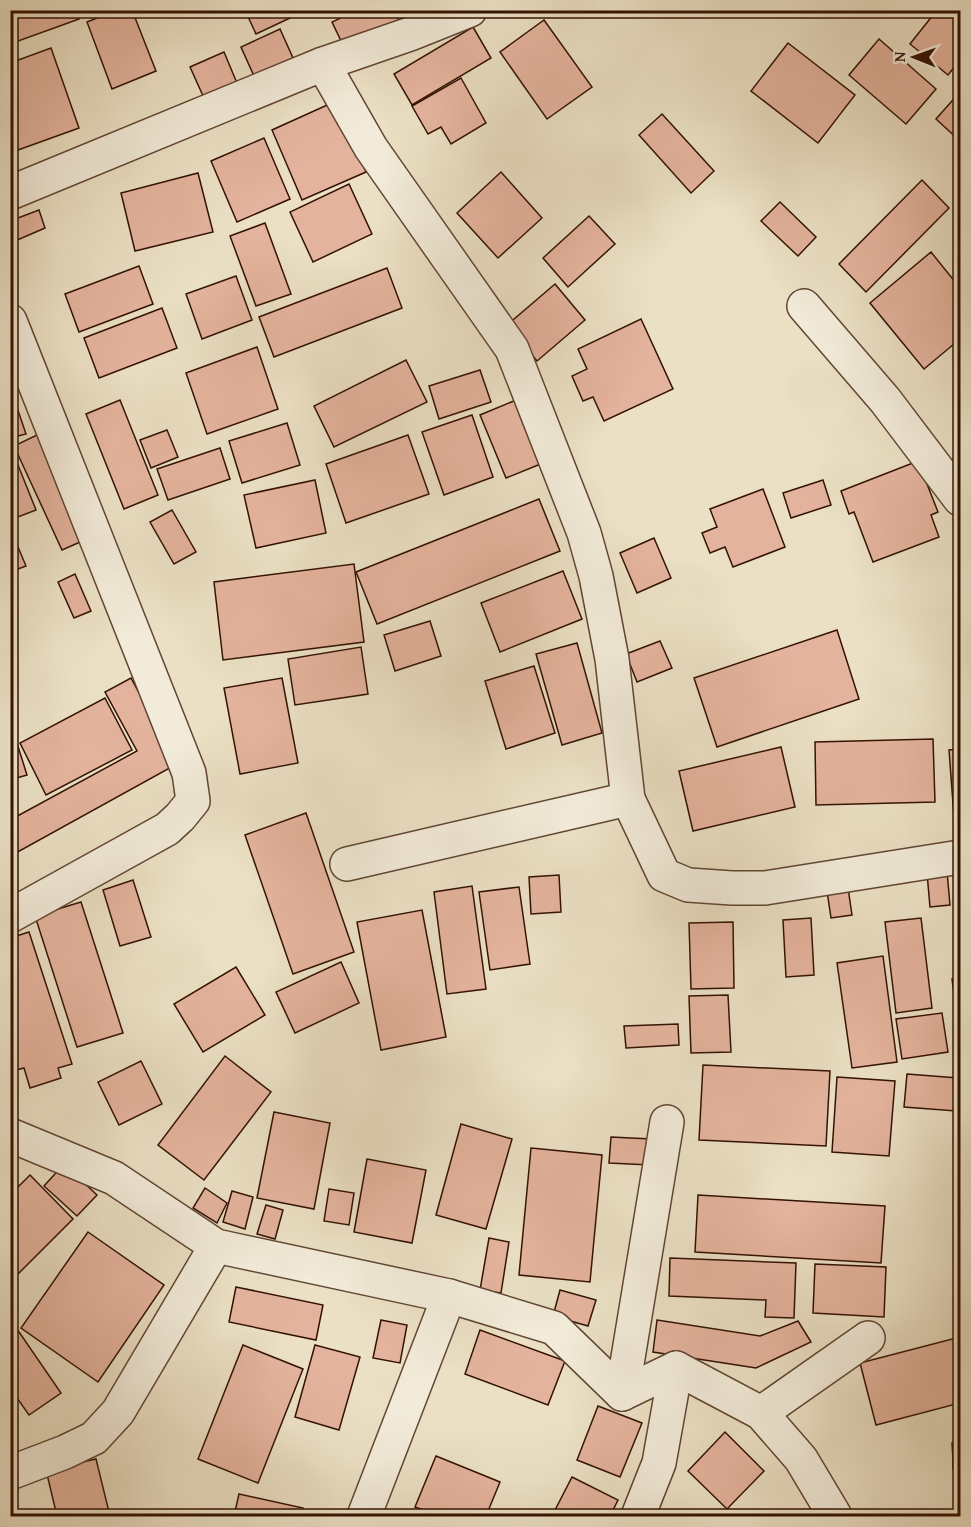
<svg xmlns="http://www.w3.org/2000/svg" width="971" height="1527" font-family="'Gentium Book Plus',serif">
<rect width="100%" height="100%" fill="#ebe0c4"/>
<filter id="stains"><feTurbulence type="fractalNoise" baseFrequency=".00333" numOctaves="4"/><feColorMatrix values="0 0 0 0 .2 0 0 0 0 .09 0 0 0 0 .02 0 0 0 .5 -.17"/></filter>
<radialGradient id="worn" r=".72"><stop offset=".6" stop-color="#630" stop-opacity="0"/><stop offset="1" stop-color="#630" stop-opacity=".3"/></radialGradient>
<!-- building -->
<g fill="#e4b39d" stroke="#331203" stroke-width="1.5">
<path d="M10,10h66l3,9 -69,25z"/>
<path d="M117,10h15l24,61 -44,18 -25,-67z"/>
<path d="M245,10h62l-51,24z"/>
<path d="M342,10h52l5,10 -55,27 -12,-25 13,-6z"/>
<path d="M937,10h23v50l-12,15 -38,-31z"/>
<path d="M544,20l48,67 -45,32 -47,-67z"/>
<path d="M473,27l18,31 -79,47 -18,-31z"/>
<path d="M280,29l13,29 -39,18 -13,-29z"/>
<path d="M879,39l57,50 -30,35 -57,-49z"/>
<path d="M788,43l67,52 -37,48 -67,-52z"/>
<path d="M51,48l28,80 -61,22 -8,-20v-67z"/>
<path d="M224,52l13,31 -33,15 -14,-31z"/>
<path d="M461,78l25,45 -35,21 -10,-17 -13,7 -16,-28z"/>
<path d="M960,92v49l-24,-22z"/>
<path d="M336,101l30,71 -64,28 -30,-70z"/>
<path d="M662,114l52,57 -23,22 -52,-58z"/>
<path d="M264,138l26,61 -53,23 -26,-61z"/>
<path d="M501,172l41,46 -44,40 -41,-45z"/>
<path d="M198,173l15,59 -78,19 -14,-58z"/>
<path d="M922,180l27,28 -83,84 -27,-28z"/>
<path d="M349,184l23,50 -59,28 -23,-50z"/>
<path d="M780,202l36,35 -18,19 -37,-35z"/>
<path d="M39,210l6,18 -30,13 -5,-11v-9z"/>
<path d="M589,216l26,28 -47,43 -25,-29z"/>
<path d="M265,223l26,71 -35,12 -26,-70z"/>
<path d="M931,252l29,36v51l-36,30 -54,-66z"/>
<path d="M139,266l14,38 -74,28 -14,-38z"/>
<path d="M387,268l15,40 -128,49 -15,-40z"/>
<path d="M236,276l16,44 -50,19 -16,-45z"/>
<path d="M555,284l30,36 -48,41 -30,-36z"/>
<path d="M162,308l15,40 -78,30 -15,-40z"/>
<path d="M641,319l32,70 -69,32 -11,-24 -10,4 -11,-25 15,-7 -9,-20z"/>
<path d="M257,347l21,62 -71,25 -21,-61z"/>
<path d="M406,360l21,42 -93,45 -20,-41z"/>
<path d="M480,370l11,32 -52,17 -10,-33z"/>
<path d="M10,387l16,47 -16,4z"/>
<path d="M120,400l38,95 -34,14 -38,-95z"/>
<path d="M516,400l27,63 -37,15 -26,-63z"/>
<path d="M472,415l21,62 -49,18 -22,-63z"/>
<path d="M287,423l13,42 -58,18 -13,-42z"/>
<path d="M167,430l11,27 -27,11 -11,-28z"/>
<path d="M39,434l48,105 -25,11 -48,-104z"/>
<path d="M408,435l21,59 -83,29 -20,-59z"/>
<path d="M220,448l10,31 -62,21 -11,-31z"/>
<path d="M16,460l20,50 -26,10v-58z"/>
<path d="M918,461l20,51 -7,3 8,22 -66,25 -19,-50 -5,2 -8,-23z"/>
<path d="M315,480l11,53 -70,15 -12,-53z"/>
<path d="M823,480l8,25 -40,13 -8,-25z"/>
<path d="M763,489l22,58 -52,20 -8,-20 -15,6 -8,-20 15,-6 -7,-18z"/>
<path d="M539,499l21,52 -183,73 -21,-52z"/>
<path d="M172,510l24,42 -22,12 -24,-42z"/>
<path d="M10,528l16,38 -16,6z"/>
<path d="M654,538l17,40 -34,15 -17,-40z"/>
<path d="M354,564l10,78 -141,18 -9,-78z"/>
<path d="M563,571l19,48 -82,33 -19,-49z"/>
<path d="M75,574l16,37 -17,7 -16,-36z"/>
<path d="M430,621l11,35 -46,15 -11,-36z"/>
<path d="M837,630l22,69 -142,48 -23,-69z"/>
<path d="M660,641l12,27 -35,14 -11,-28z"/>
<path d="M577,643l25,90 -40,12 -26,-91z"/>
<path d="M361,647l7,47 -73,11 -7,-46z"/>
<path d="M534,666l21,67 -49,16 -21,-68z"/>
<path d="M131,678l46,86 -163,90 -4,-6v-28l127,-69 -32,-59z"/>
<path d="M282,678l16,85 -58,11 -16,-86z"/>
<path d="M105,698l27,52 -86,45 -26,-52z"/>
<path d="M10,721l17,54 -17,5z"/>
<path d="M933,739l2,63 -119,3 -1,-63z"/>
<path d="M781,747l14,60 -102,24 -14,-60z"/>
<path d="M960,749v68h-6l-5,-67z"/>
<path d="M306,813l48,139 -61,22 -48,-139z"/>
<path d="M947,871l3,34 -20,2 -3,-34z"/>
<path d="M559,875l2,37 -30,2 -2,-37z"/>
<path d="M133,880l18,57 -31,9 -17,-56z"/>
<path d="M847,881l5,34 -21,3 -5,-34z"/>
<path d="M472,886l14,103 -39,5 -13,-102z"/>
<path d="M519,887l11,77 -40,6 -11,-78z"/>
<path d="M81,902l42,131 -46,14 -42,-131z"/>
<path d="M422,910l24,127 -65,13 -24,-128z"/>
<path d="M811,918l3,57 -28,2 -3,-57z"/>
<path d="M921,918l11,90 -36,5 -11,-91z"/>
<path d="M733,922l1,66 -43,1 -2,-66z"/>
<path d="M29,932l43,132 -14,4 3,10 -31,10 -6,-20 -8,2 -6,-16v-116z"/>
<path d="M883,956l14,106 -45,6 -15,-105z"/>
<path d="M341,962l18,41 -64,30 -19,-41z"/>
<path d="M236,967l29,48 -62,37 -29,-48z"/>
<path d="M960,978v53h-1l-7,-52z"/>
<path d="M728,995l3,57 -40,1 -2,-57z"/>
<path d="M942,1013l6,39 -46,7 -6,-40z"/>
<path d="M678,1024l1,21 -53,3 -2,-22z"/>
<path d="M225,1056l46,36 -67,88 -46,-35z"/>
<path d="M141,1061l21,43 -43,21 -21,-43z"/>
<path d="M703,1065l127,6 -4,75 -127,-6z"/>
<path d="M907,1074l51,4 -2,33 -52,-4z"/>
<path d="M837,1077l58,4 -6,75 -57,-4z"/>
<path d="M274,1112l56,11 -16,86 -57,-11z"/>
<path d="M461,1124l51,15 -26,90 -50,-14z"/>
<path d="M611,1137l40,2 -1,26 -41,-2z"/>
<path d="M531,1148l71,7 -12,127 -71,-7z"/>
<path d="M367,1159l59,11 -14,73 -58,-11z"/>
<path d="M64,1164l33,31 -20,21 -33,-30z"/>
<path d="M30,1175l43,44 -63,63v-87z"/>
<path d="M205,1188l22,15 -10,20 -24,-15z"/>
<path d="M329,1189l25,4 -5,32 -25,-4z"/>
<path d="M232,1191l21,6 -8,32 -22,-7z"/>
<path d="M698,1195l187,11 -4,57 -186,-11z"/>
<path d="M266,1205l17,5 -8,29 -18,-5z"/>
<path d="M88,1232l76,53 -66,97 -77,-54z"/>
<path d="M489,1238l20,4 -8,51 -21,-3z"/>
<path d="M670,1258l126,5 -2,55 -29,-1 1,-17 -97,-4z"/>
<path d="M815,1264l71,3 -2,50 -71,-4z"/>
<path d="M236,1287l87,18 -7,35 -87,-18z"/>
<path d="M560,1290l36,10 -8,26 -35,-10z"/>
<path d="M381,1320l26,5 -7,38 -27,-5z"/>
<path d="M657,1320l103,16 38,-15 13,21 -55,26 -103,-16z"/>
<path d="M17,1329l44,64 -32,22 -19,-27v-55z"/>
<path d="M480,1330l85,31 -17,44 -83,-31z"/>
<path d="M960,1337v66l-84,22 -16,-62z"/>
<path d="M243,1345l60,24 -45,114 -60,-24z"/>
<path d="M315,1345l45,12 -21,73 -44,-13z"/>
<path d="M598,1406l44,17 -22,54 -43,-17z"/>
<path d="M954,1423h6v46h-7z"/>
<path d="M725,1432l39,39 -37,38 -39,-38z"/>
<path d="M952,1443h8v33h-6z"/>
<path d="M436,1456l64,26 -14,34h-46l-25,-9z"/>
<path d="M96,1459l14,57h-53l-11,-46z"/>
<path d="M572,1477l46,23 -8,16h-58z"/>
<path d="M239,1494l64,14 -2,8h-67z"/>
</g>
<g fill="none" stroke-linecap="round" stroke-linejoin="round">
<!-- minor casing -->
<g stroke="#614633" stroke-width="36">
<g id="minor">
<path d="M323,64l48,84 141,201 72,184 12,43 16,83 16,140 36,76 24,10 44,3h33l195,-31"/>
<path d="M10,193l313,-129 87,-30 60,-24"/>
<path d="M804,306l81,94 75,99"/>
<path d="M10,321l179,452 4,28 -13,16 -13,12 -157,87"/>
<path d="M347,864l281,-65"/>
<path d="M10,1135l104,43 102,68 233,50 105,32 68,66 54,-26 85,45 40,46 34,57"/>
<path d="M622,1394l45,-272"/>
<path d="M761,1413l107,-75"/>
<path d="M10,1473l55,-21 29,-14 24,-26 98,-166"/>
<path d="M364,1516l85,-220"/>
<path d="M638,1516l21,-53 17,-95"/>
</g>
</g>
<!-- minor -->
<use href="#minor" stroke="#f2ebd9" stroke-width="33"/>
</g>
<!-- margin -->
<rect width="971" height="1527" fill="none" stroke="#ebe0c4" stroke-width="36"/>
<rect x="12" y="12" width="947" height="1503" fill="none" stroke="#331203" stroke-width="3"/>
<rect x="18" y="18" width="935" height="1491" fill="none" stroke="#331203" stroke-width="1.5"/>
<!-- north arrow -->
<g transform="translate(914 57) rotate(271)" stroke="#f2ebd9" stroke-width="4.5" paint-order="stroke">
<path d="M0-4.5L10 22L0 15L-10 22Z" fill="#331203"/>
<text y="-9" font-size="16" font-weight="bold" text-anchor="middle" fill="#331203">N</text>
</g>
<rect width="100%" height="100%" filter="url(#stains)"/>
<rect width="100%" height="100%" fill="url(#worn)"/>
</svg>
